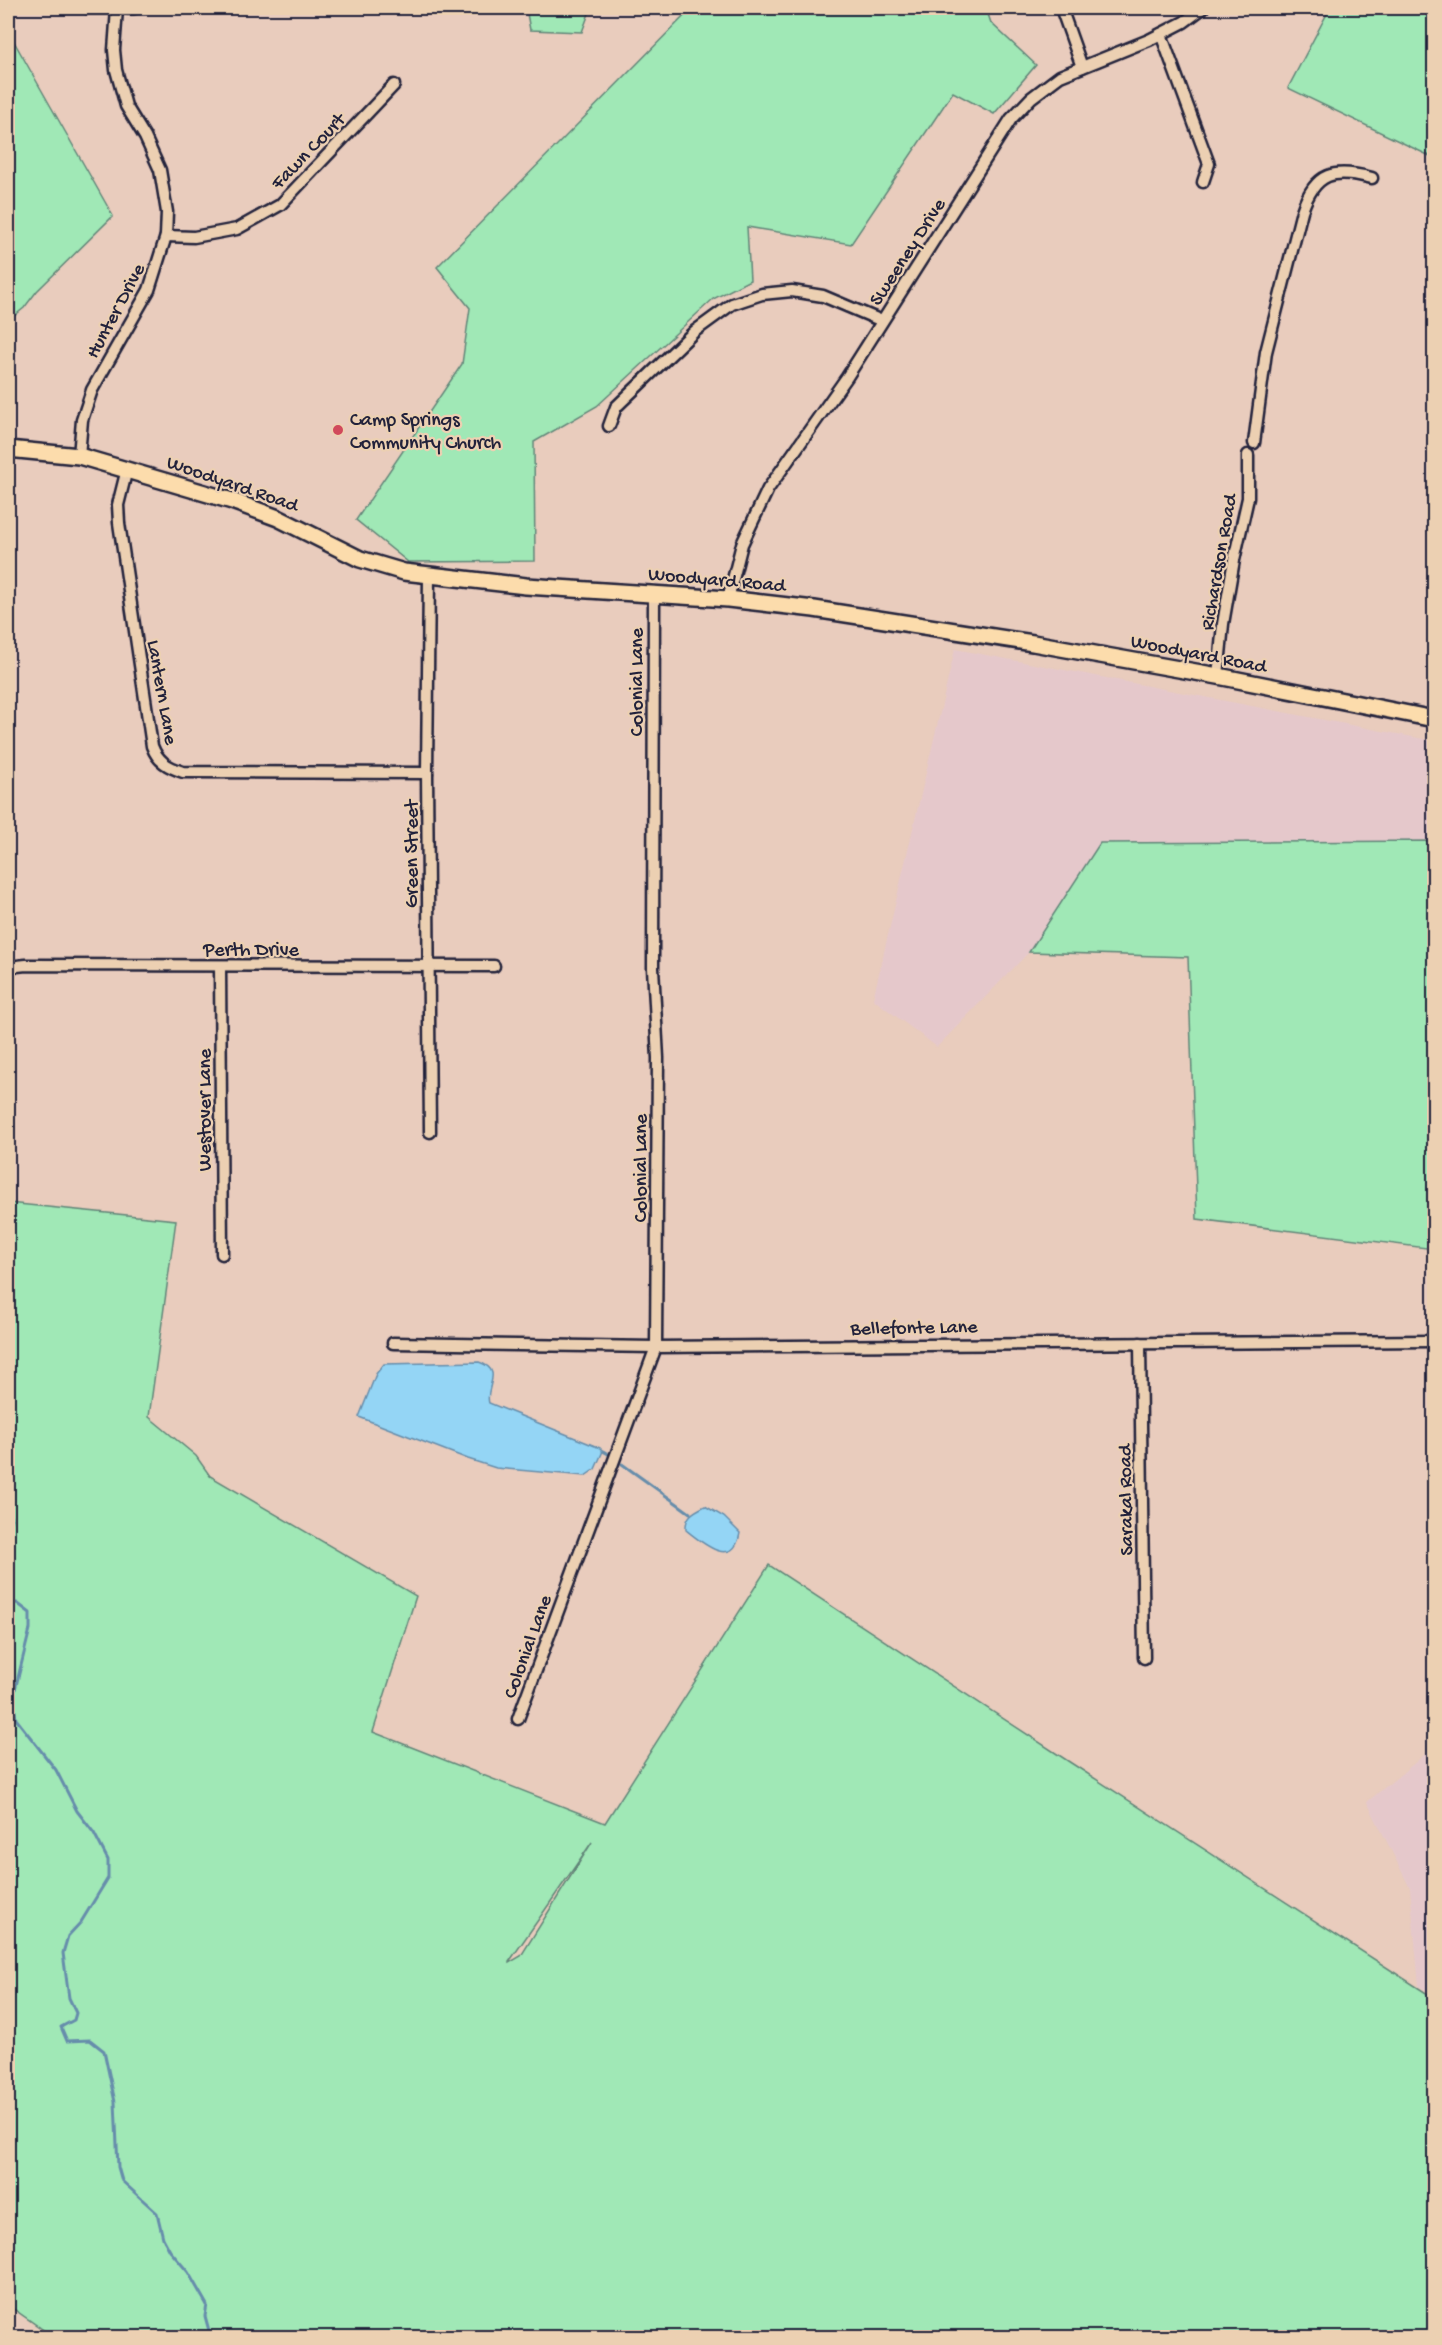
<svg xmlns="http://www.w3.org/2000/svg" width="1442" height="2345" font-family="'Gochi Hand',sans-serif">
<rect width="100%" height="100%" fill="#e9ccbd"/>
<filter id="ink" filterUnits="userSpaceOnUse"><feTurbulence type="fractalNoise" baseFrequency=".0167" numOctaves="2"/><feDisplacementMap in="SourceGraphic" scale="12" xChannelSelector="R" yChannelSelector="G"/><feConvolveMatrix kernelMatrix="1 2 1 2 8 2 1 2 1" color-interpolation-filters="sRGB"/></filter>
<g filter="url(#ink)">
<!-- built -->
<g fill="#e5c8cb">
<path d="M955,649l479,92v100l-333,2 -72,109 -92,95 -64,-48z"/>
<path d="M1434,1747v249l-15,-10 -9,-98 -43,-86z"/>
</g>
<!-- green -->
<g fill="#a0e8b6" stroke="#618578" stroke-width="1.5" fill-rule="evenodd">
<path d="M526,8h65l-9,24 -52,-2z"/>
<path d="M692,8h294l5,15 45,42 -42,49 -41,-22 -102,152 -104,-17 3,53 -37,19 -116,107 -63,36 1,119 -127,1 -52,-42 106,-156 8,-56 -33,-41z"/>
<path d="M1330,8h104v150l-146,-70z"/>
<path d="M8,31l105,185 -76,75 -13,17 -16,13z"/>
<path d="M1434,841v408l-237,-30 -9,-262 -159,-5 71,-109z"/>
<path d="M8,1203l168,17 -27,197 47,39 14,20 206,120 -43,136 232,91 164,-258 302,198 363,235v339l-1379,1 -47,-33zM592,1842l-71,114 -12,7v-1z"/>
</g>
<!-- water -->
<g fill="#94d5f5" stroke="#668dab" stroke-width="1.5">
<path d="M479,1362c26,9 5,25 10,41l111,45 3,3 -8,18 -10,7 -89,-8 -28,-9 -109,-42 17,-43 8,-10z"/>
<path d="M705,1506l19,11 16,16c-6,37 -38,10 -54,-3 -1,-14 7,-18 19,-24z"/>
</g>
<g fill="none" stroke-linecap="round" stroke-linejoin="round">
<!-- stream -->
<g stroke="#668dab" stroke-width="3">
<path d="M603,1451l7,4"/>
<path d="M622,1464l68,49"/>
<path d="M8,1511l4,8 -4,10"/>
<path d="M8,1603h9l13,10v16l-17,69 3,21 40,51 21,41 17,22 14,27v18l-27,44 -13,14 -5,17 6,45 7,15 -2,7 -13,7 6,14 23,-1 14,11 11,51 3,65 4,14 35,32 6,25 7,13 18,21 19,33 -2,11 6,22"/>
</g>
<!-- street casing -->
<g stroke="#22223b" stroke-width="15">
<g id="street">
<path d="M88,8h46"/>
<path d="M1061,8l21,59"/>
<path d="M1161,34l48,130 -6,18"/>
<path d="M166,236l28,1 43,-8 43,-24 114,-120"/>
<path d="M609,426l7,-19 79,-76 37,-27 30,-10 30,-3 31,5 59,25"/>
<path d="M1254,443l12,-91 36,-141c13,-39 32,-43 70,-33"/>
<path d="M79,456l3,-36 10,-30 57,-100 17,-54 1,-24 -7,-42 -15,-33 -19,-31 -10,-36 -2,-20 3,-41"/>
<path d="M127,469l-9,36 1,18 33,223c6,16 16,21 31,26l244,1"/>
<path d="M429,576l-2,197 3,359"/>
<path d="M728,599l14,-55 26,-55 79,-112 164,-258 20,-21 29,-22 89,-36 35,-18 19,-14"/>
<path d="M1218,676l5,-52 11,-64 14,-62v-43"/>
<path d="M220,966l2,288"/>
<path d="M8,967l18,-2 468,1"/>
<path d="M393,1343l263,4 778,-6"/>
<path d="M1140,1343l4,315"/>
<path d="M518,1719l138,-372 2,-289 -5,-90 1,-375"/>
</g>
</g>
<!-- primary casing -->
<g stroke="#22223b" stroke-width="20">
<path id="primary" d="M8,449l71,7 153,45 46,17 82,41 44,13 122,14 202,13 86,10 219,34 185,33 216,43"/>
</g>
<!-- street -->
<use href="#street" stroke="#ecd0b2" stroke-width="10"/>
<!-- primary -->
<use href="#primary" stroke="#fcdcac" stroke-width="15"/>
</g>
</g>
<!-- markers -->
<circle fill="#d1495b" stroke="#ecd0b2" stroke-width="2" cx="338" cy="430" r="6"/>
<g text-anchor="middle" stroke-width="4.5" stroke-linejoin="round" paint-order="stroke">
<!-- street labels -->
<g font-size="20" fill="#22223b" stroke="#ecd0b2">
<text transform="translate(307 150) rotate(-46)" y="7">Fawn Court</text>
<text transform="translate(906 251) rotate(-57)" y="7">Sweeney Drive</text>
<text transform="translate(114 310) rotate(-62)" y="7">Hunter Drive</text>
<text transform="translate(233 482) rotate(19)" y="7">Woodyard Road</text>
<text transform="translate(1217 562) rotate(-80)" y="7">Richardson Road</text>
<text transform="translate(717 578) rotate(5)" y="7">Woodyard Road</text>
<text transform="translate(1199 652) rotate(11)" y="7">Woodyard Road</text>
<text transform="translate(635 682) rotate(-90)" y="7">Colonial Lane</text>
<text transform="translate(164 692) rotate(80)" y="7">Lantern Lane</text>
<text transform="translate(410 854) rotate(-90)" y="7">Green Street</text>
<text x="251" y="955">Perth Drive</text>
<text transform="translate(203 1110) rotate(-90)" y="7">Westover Lane</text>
<text transform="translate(639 1168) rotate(-90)" y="7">Colonial Lane</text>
<text transform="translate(914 1326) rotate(-1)" y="7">Bellefonte Lane</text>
<text transform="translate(1124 1500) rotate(-91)" y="7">Sarakal Road</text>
<text transform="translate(526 1646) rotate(-70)" y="7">Colonial Lane</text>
</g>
<!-- poi labels -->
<g font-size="20" fill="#22223b" stroke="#ecd0b2" text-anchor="start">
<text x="350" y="425">Camp Springs<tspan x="350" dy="23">Community Church</tspan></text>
</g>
</g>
<!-- margin -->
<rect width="1442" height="2345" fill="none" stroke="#ecd0b2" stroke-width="30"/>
<rect x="15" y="15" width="1412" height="2315" fill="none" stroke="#22223b" stroke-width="2" filter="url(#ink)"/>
</svg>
